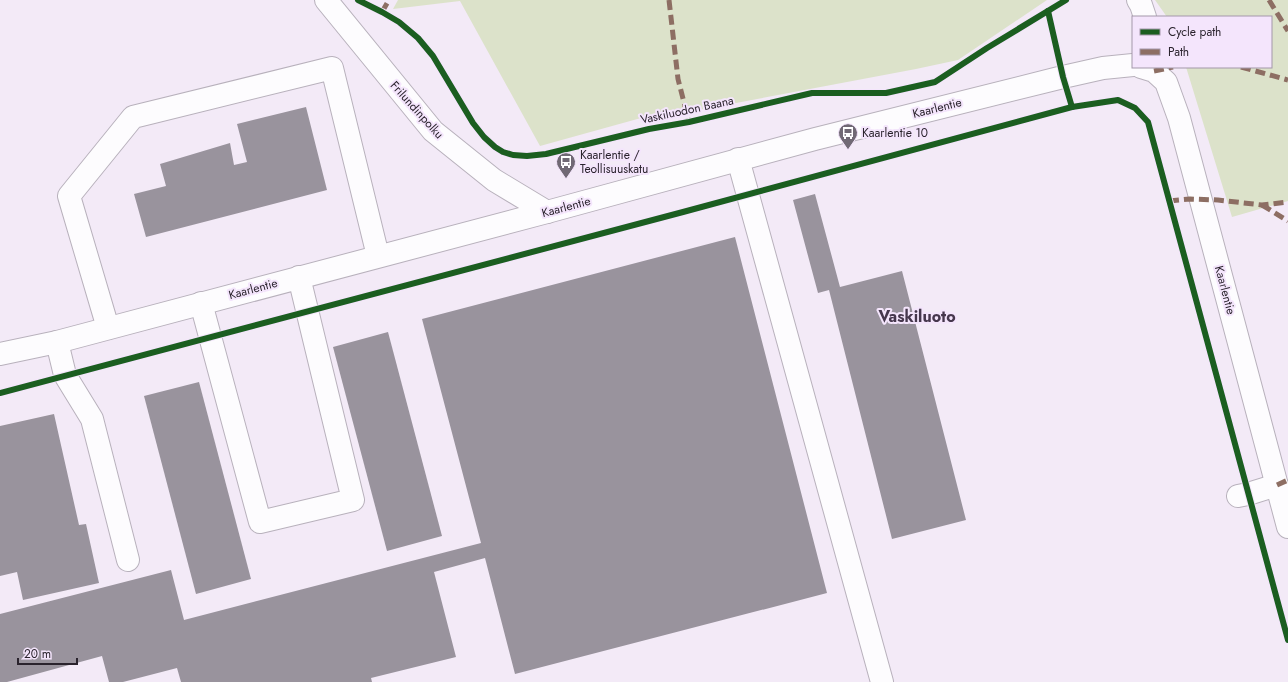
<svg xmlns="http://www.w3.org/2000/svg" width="1288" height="682" font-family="Jost,sans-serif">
<rect width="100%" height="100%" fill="#f3eaf7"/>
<!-- green -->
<g fill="#dce2ca">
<path d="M398,0h649l-89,60 -42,9 -233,44 -42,5 -101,28 -80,-145 -67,8z"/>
<path d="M1155,0h133v201l-56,16 -46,-150h85v-50h-104z"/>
</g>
<!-- building -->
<g fill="#99939d">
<path d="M306,107l21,83 -181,47 -12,-43 32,-8 -6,-22 70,-21 4,22 13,-3 -10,-38z"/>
<path d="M815,194l25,93 62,-16 64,249 -74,19 -63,-249 -11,3 -25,-93z"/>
<path d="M735,237l92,356 -312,81 -30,-116 -51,14 22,85 -85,21 1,4h-191l-4,-14 -54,14h-14l-7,-26 -95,26h-7v-68l171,-44 13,50 297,-77 -59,-224z"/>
<path d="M388,332l54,204 -55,15 -54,-204z"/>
<path d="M199,382l52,197 -55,15 -52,-198z"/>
<path d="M54,414l25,111 7,-1 13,59 -76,17 -6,-28 -17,4v-150z"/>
</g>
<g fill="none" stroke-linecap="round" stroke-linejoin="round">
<!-- minor casing -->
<g stroke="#b8b1bc" stroke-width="24">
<g id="minor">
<path d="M326,0l107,131 61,49 53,32"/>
<path d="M1138,0l3,5 4,12"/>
<path d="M1141,67l13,4 12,11 13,36 109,409"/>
<path d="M738,159l144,523"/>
<path d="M201,303l59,219 93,-22 -54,-223"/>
<path d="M108,328l-39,-132 64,-79 199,-49 46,188"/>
<path d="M57,342l8,33 27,44 36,141"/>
<path d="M0,354l57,-12 490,-130 268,-73 248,-62 40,-9 30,-3"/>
<path d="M1238,496l10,-2 29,-9"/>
</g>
</g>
<!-- minor -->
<use href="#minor" stroke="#fdfcfe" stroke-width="22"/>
<!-- quiet -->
<g stroke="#8d6e63" stroke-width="5" stroke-dasharray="10 5" stroke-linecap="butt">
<path d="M669,0l9,79 11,43"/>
<path d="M1269,0l19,31"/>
<path d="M382,12l7,-12"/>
<path d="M1241,67l47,13"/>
<path d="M1154,71l19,-4"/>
<path d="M1169,201l21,-2 28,1 44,5 26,-3"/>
<path d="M1262,205l26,16"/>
<path d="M1277,485l11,-5"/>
</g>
<!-- cycleway casing -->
<g stroke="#f4e5fc" stroke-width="8">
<g id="cycleway">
<path d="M358,0l24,12 17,10 19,16 15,18 40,67 11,14 11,10 8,5 10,3 14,1 19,-2 103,-25 40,-7 123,-29h74l49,-11 52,-34 79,-48"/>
<path d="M1048,11l15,66 9,30"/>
<path d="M0,393l683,-181 389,-105 46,-7 17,8 13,14 140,518"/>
</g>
</g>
<!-- cycleway -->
<use href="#cycleway" stroke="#1b5e20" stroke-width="6"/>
</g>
<!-- icons -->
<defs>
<g id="bus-pin" transform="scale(1)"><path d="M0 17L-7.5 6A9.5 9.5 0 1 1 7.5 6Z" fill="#706974" stroke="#f4e5fc"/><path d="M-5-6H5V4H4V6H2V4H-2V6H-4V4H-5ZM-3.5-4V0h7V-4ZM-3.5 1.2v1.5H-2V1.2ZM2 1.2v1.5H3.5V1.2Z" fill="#fff"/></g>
</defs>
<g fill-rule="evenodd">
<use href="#bus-pin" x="848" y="133"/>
<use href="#bus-pin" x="566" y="162"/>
</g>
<g text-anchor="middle" stroke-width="4" stroke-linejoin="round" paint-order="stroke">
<!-- street labels -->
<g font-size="12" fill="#2a232d" stroke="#f4e5fc">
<text transform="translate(937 108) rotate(-14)" y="4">Kaarlentie</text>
<text transform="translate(417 110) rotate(48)" y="4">Frilundinpolku</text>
<text transform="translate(687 110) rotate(-12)" y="4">Vaskiluodon Baana</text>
<text transform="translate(566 207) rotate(-15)" y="4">Kaarlentie</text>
<text transform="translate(253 289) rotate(-15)" y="4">Kaarlentie</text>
<text transform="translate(1225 290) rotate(75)" y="4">Kaarlentie</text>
</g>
<!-- poi labels -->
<g font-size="12" fill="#2a232d" stroke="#f4e5fc" text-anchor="start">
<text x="862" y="137">Kaarlentie 10</text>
<text x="580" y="159">Kaarlentie /<tspan x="580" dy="14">Teollisuuskatu</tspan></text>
</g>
<!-- district labels -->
<g font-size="16" font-weight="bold" fill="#46374d" stroke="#f4e5fc">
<text x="917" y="322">Vaskiluoto</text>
</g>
</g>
<!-- legend -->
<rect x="1132" y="16" width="140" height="52" fill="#f4e5fc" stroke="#a397a9"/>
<rect x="1140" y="29" width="20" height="6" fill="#1b5e20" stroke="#a397a9"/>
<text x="1168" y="36" font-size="12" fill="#2a232d">Cycle path</text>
<rect x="1140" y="49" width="20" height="6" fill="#8d6e63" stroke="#a397a9"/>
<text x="1168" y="56" font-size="12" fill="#2a232d">Path</text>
<!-- scale -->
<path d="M18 658v6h59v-6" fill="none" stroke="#2a232d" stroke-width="2"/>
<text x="24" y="658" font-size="12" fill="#2a232d" stroke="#f4e5fc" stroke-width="3" paint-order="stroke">20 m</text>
</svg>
